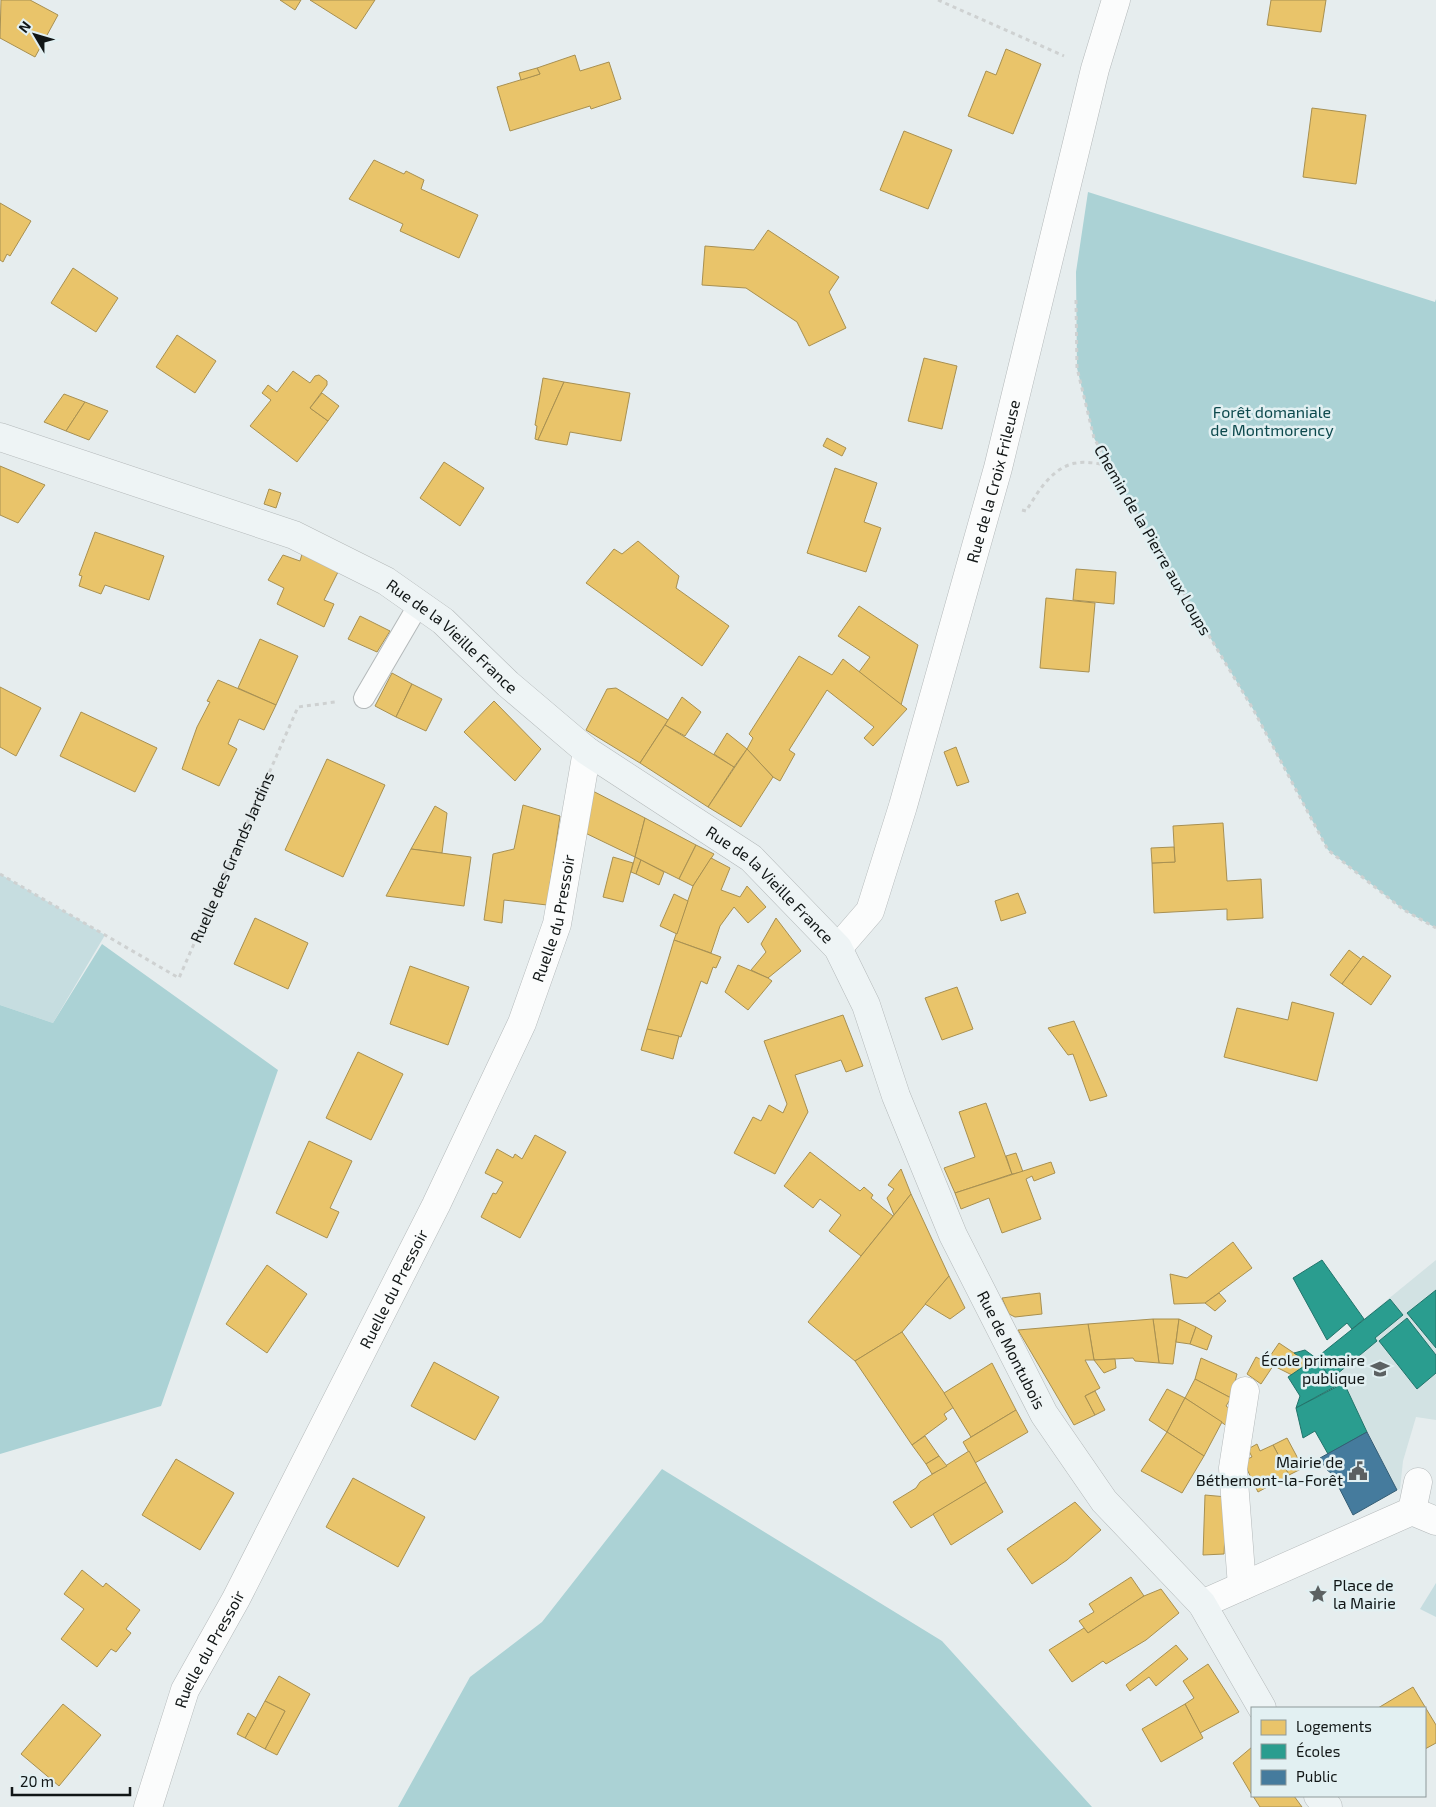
<svg xmlns="http://www.w3.org/2000/svg" width="1436" height="1807" font-family="'Exo 2',sans-serif">
<rect width="100%" height="100%" fill="#e6edee"/>
<!-- built -->
<path fill="#d2e2e3" d="M1436,1260v160l-20,-3 -13,44 -3,28 -3,1 -29,-58 -40,22 -13,-23 -12,7 -7,-30 40,-22 -20,-28z"/>
<!-- green -->
<g fill="#c6dde0">
<path d="M0,874l105,61 -52,88 -53,-18z"/>
<path d="M1436,1583v34l-16,-8z"/>
</g>
<!-- forest -->
<g fill="#abd2d5">
<path d="M1088,192l347,110 1,-3v629l-32,-18 -76,-60 -75,-141 -102,-170 -57,-101 -17,-70 -1,-96z"/>
<path d="M102,944l176,126 -117,336 -161,48v-449l53,18z"/>
<path d="M662,1469l280,172 150,166h-694l72,-130 72,-55z"/>
</g>
<!-- homes -->
<g fill="#e9c46a" stroke="#a89051">
<path d="M1,0h29l28,15 -23,42 -35,-19z"/>
<path d="M280,0h21l-6,10z"/>
<path d="M310,0h65l-19,29z"/>
<path d="M1271,0h55l-5,32 -54,-7z"/>
<path d="M1006,49l35,15 -28,70 -45,-18 18,-45 10,4z"/>
<path d="M575,55l5,16 29,-9 12,37 -30,10 -1,-3 -80,25 -13,-44 43,-13 -3,-6z"/>
<path d="M537,68l3,6 -19,6 -2,-7z"/>
<path d="M1312,108l54,7 -10,69 -53,-7z"/>
<path d="M904,131l48,19 -24,59 -48,-19z"/>
<path d="M374,160l30,14 2,-3 18,9 -3,9 57,26 -19,43 -59,-27 3,-7 -54,-25z"/>
<path d="M0,203l31,18 -21,35 -3,-2 -4,8 -3,-2z"/>
<path d="M768,230l71,47 -10,15 17,36 -37,18 -12,-24 -51,-34 -44,-3 3,-39 49,4z"/>
<path d="M73,268l45,30 -22,34 -45,-29z"/>
<path d="M177,335l39,26 -21,32 -39,-26z"/>
<path d="M924,358l33,8 -15,63 -34,-8z"/>
<path d="M293,371l17,12 5,-7 4,-1 8,6v4l-17,23 18,13 -31,41 -47,-36 21,-26 -9,-7 6,-8 9,7z"/>
<path d="M543,378l21,4 -26,58 -3,-1 2,-13 -2,-1z"/>
<path d="M564,382l66,11 -9,48 -51,-9 -3,13 -29,-5z"/>
<path d="M322,393l17,13 -11,15 -18,-13z"/>
<path d="M64,394l21,8 -19,29 -22,-9z"/>
<path d="M85,402l23,9 -19,29 -23,-9z"/>
<path d="M827,438l19,10 -4,8 -19,-10z"/>
<path d="M444,462l40,26 -24,38 -40,-28z"/>
<path d="M0,466l45,19 -27,38 -18,-8z"/>
<path d="M835,468l42,15 -13,39 17,6 -15,44 -59,-19z"/>
<path d="M269,489l12,4 -5,15 -12,-4z"/>
<path d="M95,532l69,24 -15,44 -44,-15 -4,9 -22,-8 3,-10 -3,-1z"/>
<path d="M638,541l41,35 -3,12 53,38 -27,40 -116,-83 28,-34 8,5z"/>
<path d="M302,554l38,14 -16,32 10,4 -10,23 -47,-23 7,-16 -16,-8 15,-25 17,6z"/>
<path d="M1076,569l40,3 -2,32 -41,-4z"/>
<path d="M1046,598l49,5 -6,69 -49,-4z"/>
<path d="M859,606l59,39 -17,60 -42,-33 11,-15 -32,-21z"/>
<path d="M360,616l30,15 -13,21 -29,-13z"/>
<path d="M260,639l38,17 -22,49 -38,-17z"/>
<path d="M799,656l33,19 11,-16 64,50 -34,37 -9,-8 10,-11 -47,-37 -38,60 6,4 -15,27 -7,-4 -26,-28 6,-11 -4,-4z"/>
<path d="M392,673l20,11 -16,33 -21,-11z"/>
<path d="M218,680l58,25 -12,25 -25,-11 -11,25 9,5 -18,37 -37,-17 15,-42 13,-25 -3,-1z"/>
<path d="M412,684l30,15 -16,32 -30,-14z"/>
<path d="M0,687l41,21 -25,48 -16,-9z"/>
<path d="M616,688l52,32 -28,43 -54,-33 21,-41z"/>
<path d="M682,697l19,15 -16,24 -20,-11z"/>
<path d="M494,701l47,48 -26,32 -51,-49z"/>
<path d="M81,712l76,36 -22,44 -75,-36z"/>
<path d="M665,725l69,42 -26,40 -68,-44z"/>
<path d="M727,733l20,16 -13,18 -20,-13z"/>
<path d="M956,747l13,35 -12,4 -13,-34z"/>
<path d="M747,749l26,28 -32,50 -33,-20z"/>
<path d="M327,759l58,26 -42,92 -58,-27z"/>
<path d="M587,788l58,30 -10,39 -56,-27z"/>
<path d="M523,805l37,11 -13,89 -43,-5 -2,23 -18,-3 9,-66 21,-5z"/>
<path d="M435,806l12,7 -5,40 -31,-4z"/>
<path d="M645,818l51,27 -17,34 -44,-22z"/>
<path d="M1223,823l4,58 34,-2 2,39 -36,2v-11l-73,4 -2,-50 23,-1 -2,-36z"/>
<path d="M696,845l18,9 -21,32 -14,-7z"/>
<path d="M1174,847l1,15 -23,1 -1,-15z"/>
<path d="M411,849l60,8 -7,49 -78,-10z"/>
<path d="M613,857l20,6 -10,39 -20,-5z"/>
<path d="M635,857l6,3 -5,14 -5,-2z"/>
<path d="M711,858l19,10 -9,22 19,7 7,-11 19,21 -18,16 -14,-16 -14,19 -9,27 -37,-13 19,-54z"/>
<path d="M641,860l23,12 -5,13 -23,-11z"/>
<path d="M1018,893l8,20 -25,8 -6,-20z"/>
<path d="M674,894l14,7 -11,33 -17,-8z"/>
<path d="M255,918l53,25 -20,46 -54,-25z"/>
<path d="M776,918l25,33 -33,27 -17,-8 15,-18 -5,-8z"/>
<path d="M674,940l47,17 -5,11 -3,-1 -6,17 -6,-3 -20,56 -34,-8z"/>
<path d="M1349,950l12,9 -19,25 -12,-9z"/>
<path d="M1363,956l28,20 -20,29 -29,-21z"/>
<path d="M738,965l30,13 4,3 -24,29 -23,-18z"/>
<path d="M410,966l59,21 -21,58 -58,-21z"/>
<path d="M957,987l16,42 -31,11 -17,-42z"/>
<path d="M1292,1002l42,11 -17,68 -93,-24 13,-49 51,12z"/>
<path d="M843,1015l20,51 -17,6 -5,-12 -46,15 13,37 -33,62 -41,-21 19,-36 8,4 8,-16 14,8 4,-9 -23,-63z"/>
<path d="M1074,1021l33,75 -17,5 -17,-47 -5,1 -20,-27z"/>
<path d="M647,1029l32,7 -6,23 -32,-9z"/>
<path d="M358,1052l45,22 -32,66 -45,-22z"/>
<path d="M986,1103l26,71 -57,19 -11,-25 31,-11 -16,-45z"/>
<path d="M535,1135l31,17 -46,86 -39,-21 12,-24 3,1 7,-12 -18,-9 12,-24 16,9 2,-4 7,5z"/>
<path d="M309,1141l43,20 -22,47 9,4 -12,26 -51,-25z"/>
<path d="M810,1152l50,39 4,-4 9,8 -2,3 22,18 -32,40 -32,-25 12,-16 -21,-16 -7,9 -29,-22z"/>
<path d="M1016,1153l7,19 -11,2 -6,-18z"/>
<path d="M1051,1162l4,11 -21,8 -2,-5 -6,3 15,40 -39,14 -13,-35 -28,11 -6,-16z"/>
<path d="M901,1169l10,25 -17,21 -7,-17 7,-9 -6,-4z"/>
<path d="M911,1194l38,82 -47,56 -47,29 -47,-39z"/>
<path d="M1233,1242l19,26 -47,35 -31,1 -4,-30 17,4z"/>
<path d="M267,1265l40,29 -40,59 -41,-29z"/>
<path d="M949,1276l16,32 -15,11 -25,-15z"/>
<path d="M1040,1293l2,21 -27,3 -6,-3 -7,-16z"/>
<path d="M1219,1293l7,8 -11,10 -10,-8z"/>
<path d="M1153,1319h26l-6,45 -14,-1z"/>
<path d="M1153,1319l6,44 -24,-2 -2,-3 -39,2 -6,-36z"/>
<path d="M1179,1319l17,8 -6,17 -14,-2z"/>
<path d="M1088,1324l6,36h-9l15,28 -15,8 10,19 -21,10 -56,-95z"/>
<path d="M1196,1327l16,9 -5,14 -17,-6z"/>
<path d="M902,1332l52,75 -10,7 3,5 -35,26 -57,-84z"/>
<path d="M1279,1343l30,20 -17,12 -26,-13z"/>
<path d="M1256,1357l17,9 -12,18 -14,-10z"/>
<path d="M1201,1358l36,16 -6,24 -36,-19z"/>
<path d="M1115,1359l1,9 -12,5 -10,-13z"/>
<path d="M434,1362l65,35 -24,43 -64,-34z"/>
<path d="M992,1363l24,47 -45,27 -27,-44z"/>
<path d="M1195,1379l36,19 -5,8 5,4 -1,18 -45,-30z"/>
<path d="M1167,1389l18,9 -18,34 -18,-12z"/>
<path d="M1095,1391l10,19 -10,5 -10,-19z"/>
<path d="M1185,1398l37,24 -18,34 -37,-24z"/>
<path d="M1016,1410l12,22 -53,31 -12,-21z"/>
<path d="M1167,1432l37,24 -22,37 -41,-22z"/>
<path d="M925,1436l14,20 -13,8 -14,-19z"/>
<path d="M1287,1438l16,30 -14,7 -16,-30z"/>
<path d="M1257,1444l3,7 13,-6 16,30 -31,17 -15,-31 9,-4 -4,-8z"/>
<path d="M969,1451l17,31 -75,46 -18,-26 23,-14 4,-6z"/>
<path d="M939,1456l8,10 -15,8 -6,-10z"/>
<path d="M176,1459l58,34 -34,57 -58,-35z"/>
<path d="M353,1478l72,39 -27,50 -72,-40z"/>
<path d="M986,1482l17,30 -52,33 -18,-31z"/>
<path d="M1205,1495l22,2 -3,57 -21,1z"/>
<path d="M1075,1502l26,28 -34,30 -35,24 -25,-35z"/>
<path d="M82,1570l21,17 3,-4 34,27 -14,19 5,4 -15,19 -5,-3 -14,18 -36,-28 23,-30 -20,-15z"/>
<path d="M1131,1577l13,19 -56,37 -9,-12 15,-9 -5,-8z"/>
<path d="M1161,1589l18,24 -33,27 -40,24 -3,-3 -31,21 -23,-32 35,-22 4,5 56,-37z"/>
<path d="M1176,1645l12,14 -32,27 -7,-9 -19,14 -4,-6z"/>
<path d="M1208,1664l31,48 -39,21 -15,-29 9,-6 -11,-17z"/>
<path d="M279,1676l31,18 -33,61 -12,-6 20,-38 -20,-10z"/>
<path d="M1413,1687l23,38v18l-11,6v-41h-47z"/>
<path d="M265,1701l20,10 -20,38 -20,-11z"/>
<path d="M63,1704l38,31 -42,51 -38,-32z"/>
<path d="M1185,1704l18,34 -42,24 -19,-33z"/>
<path d="M248,1713l8,5 -11,20 -8,-4z"/>
<path d="M1252,1747v48l-19,-32z"/>
<path d="M1253,1796h41l8,11h-42z"/>
</g>
<!-- schools -->
<g fill="#2a9d8f" stroke="#22746b">
<path d="M1322,1260l42,59 -12,10 -5,-6 -20,17 -34,-62z"/>
<path d="M1436,1290v58l-29,-35z"/>
<path d="M1390,1299l13,16 -28,23 2,3 -46,38 -15,-21z"/>
<path d="M1407,1318l29,37v18l-19,16 -38,-48z"/>
<path d="M1305,1350l11,8 -7,5 -15,-10z"/>
<path d="M1316,1358l20,28 -40,22 4,-12 -12,-19z"/>
<path d="M1344,1383l23,49 -39,22 -13,-23 -12,7 -7,-30z"/>
</g>
<!-- public -->
<path fill="#457b9d" stroke="#355d74" d="M1367,1432l30,58 -44,25 -21,-41 -6,-5 -6,-11z"/>
<g fill="none" stroke-linecap="round" stroke-linejoin="round">
<!-- lane casing -->
<g stroke="#b4b9ba" stroke-width="22">
<path id="lane" d="M364,698l55,-94"/>
</g>
<!-- street casing -->
<g stroke="#b4b9ba" stroke-width="29">
<g id="street">
<path id="s2" d="M838,948l32,-37 33,-105 95,-338 97,-399 21,-69"/>
<path d="M1412,1511l24,10"/>
<path d="M1242,1586l-9,-118 12,-77"/>
<path d="M1202,1604l210,-93 6,-29"/>
<path id="s3" d="M148,1807l37,-117 51,-91 200,-394 86,-182 35,-99 30,-173"/>
</g>
</g>
<!-- secondary casing -->
<g stroke="#b4b9ba" stroke-width="29">
<g id="secondary">
<path id="s4" d="M0,437l294,98 92,46 57,40 65,63 79,67 164,107 87,90 28,57 30,91 57,139 91,179 60,87 98,103 60,104"/>
<path d="M1318,1796l10,11"/>
</g>
</g>
<!-- path -->
<g stroke="#ced1d1" stroke-width="3" stroke-dasharray="4 4" stroke-linecap="butt">
<path d="M938,0l126,56"/>
<path d="M1076,300l1,68 17,70 57,101 102,170 75,141 76,60 32,18"/>
<path d="M1022,510l4,1c12,-19 26,-44 50,-48 10,-2 23,1 32,2"/>
<path id="s1" d="M0,874l179,104 119,-271 37,-5"/>
</g>
<!-- lane -->
<use href="#lane" stroke="#fbfcfc" stroke-width="20"/>
<!-- street -->
<use href="#street" stroke="#fbfcfc" stroke-width="28"/>
<!-- secondary -->
<use href="#secondary" stroke="#eef4f5" stroke-width="28"/>
</g>
<!-- icons -->
<defs>
<g id="school-bare" transform="scale(1.5)"><path d="M0-5L7-2L0 1L-7-2ZM-4 1L0 2.5L4 1V4Q0 6-4 4Z" fill="#5c6162" stroke="#e2f0f2" stroke-width="2.5" paint-order="stroke"/></g>
<g id="civic-bare" transform="scale(1.5)"><path d="M-.6-6.5H3V-4.5H.6V-3L4-1V1h2V6H-6V1h2V-1L-.6-3ZM-1.2 2.5V6h2.4V2.5Z" fill="#5c6162" stroke="#e2f0f2" stroke-width="2.5" paint-order="stroke"/></g>
<g id="sight-bare" transform="scale(1.5)"><path d="M0-6L1.8-2.2L6-1.7L2.9 1.2L3.7 5.4L0 3.3L-3.7 5.4L-2.9 1.2L-6-1.7L-1.8-2.2Z" fill="#5c6162" stroke="#e2f0f2" stroke-width="2.5" paint-order="stroke"/></g>
</defs>
<g fill-rule="evenodd">
<use href="#school-bare" x="1380" y="1369"/>
<use href="#civic-bare" x="1358" y="1471"/>
<use href="#sight-bare" x="1318" y="1594"/>
</g>
<g text-anchor="middle" stroke-width="5" stroke-linejoin="round" paint-order="stroke">
<!-- park labels -->
<g font-size="16" fill="#0d494d" stroke="#e2f0f2">
<text x="1272" y="418">Forêt domaniale<tspan x="1272" dy="18">de Montmorency</tspan></text>
</g>
<!-- street labels -->
<g font-size="16" fill="#111616" stroke="#e2f0f2">
<text dy="6" stroke="none"><textPath href="#s2" startOffset="496">Rue de la Croix Frileuse</textPath></text>
<text transform="translate(1153 540) rotate(60)" y="6">Chemin de la Pierre aux Loups</text>
<text dy="6" stroke="none"><textPath href="#s4" startOffset="499">Rue de la Vieille France</textPath></text>
<text dy="6" stroke="none"><textPath href="#s1" startOffset="339">Ruelle des Grands Jardins</textPath></text>
<text dy="6" stroke="none"><textPath href="#s4" startOffset="904">Rue de la Vieille France</textPath></text>
<text dy="6" stroke="none"><textPath href="#s3" startOffset="980">Ruelle du Pressoir</textPath></text>
<text dy="6" stroke="none"><textPath href="#s3" startOffset="575">Ruelle du Pressoir</textPath></text>
<text dy="6" stroke="none"><textPath href="#s4" startOffset="1436">Rue de Montubois</textPath></text>
<text dy="6" stroke="none"><textPath href="#s3" startOffset="170">Ruelle du Pressoir</textPath></text>
</g>
<!-- poi labels -->
<g font-size="16" fill="#111616" stroke="#e2f0f2" text-anchor="end">
<text x="1365" y="1366">École primaire<tspan x="1365" dy="18">publique</tspan></text>
<text x="1343" y="1468">Mairie de<tspan x="1343" dy="18">Béthemont-la-Forêt</tspan></text>
<text x="1333" y="1591" text-anchor="start">Place de<tspan x="1333" dy="18">la Mairie</tspan></text>
</g>
</g>
<!-- legend -->
<rect x="1251" y="1707" width="175" height="90" fill="#e2f0f2" stroke="#8e999a"/>
<rect x="1261" y="1720" width="25" height="15" fill="#e9c46a" stroke="#8e999a"/>
<text x="1296" y="1732" font-size="15" fill="#111616">Logements</text>
<rect x="1261" y="1744" width="25" height="15" fill="#2a9d8f" stroke="#8e999a"/>
<text x="1296" y="1757" font-size="15" fill="#111616">Écoles</text>
<rect x="1261" y="1770" width="25" height="15" fill="#457b9d" stroke="#8e999a"/>
<text x="1296" y="1782" font-size="15" fill="#111616">Public</text>
<!-- north arrow -->
<g transform="translate(35 35) rotate(308)" stroke="#e2f0f2" stroke-width="4" paint-order="stroke">
<path d="M0-4L9 19L0 12L-9 19Z" fill="#111616"/>
<text y="-8" font-size="14" font-weight="bold" text-anchor="middle" fill="#111616">N</text>
</g>
<!-- scale -->
<path d="M12 1787v8h118v-8" fill="none" stroke="#111616" stroke-width="2.5"/>
<text x="20" y="1787" font-size="15" fill="#111616" stroke="#e2f0f2" stroke-width="4" paint-order="stroke">20 m</text>
</svg>
